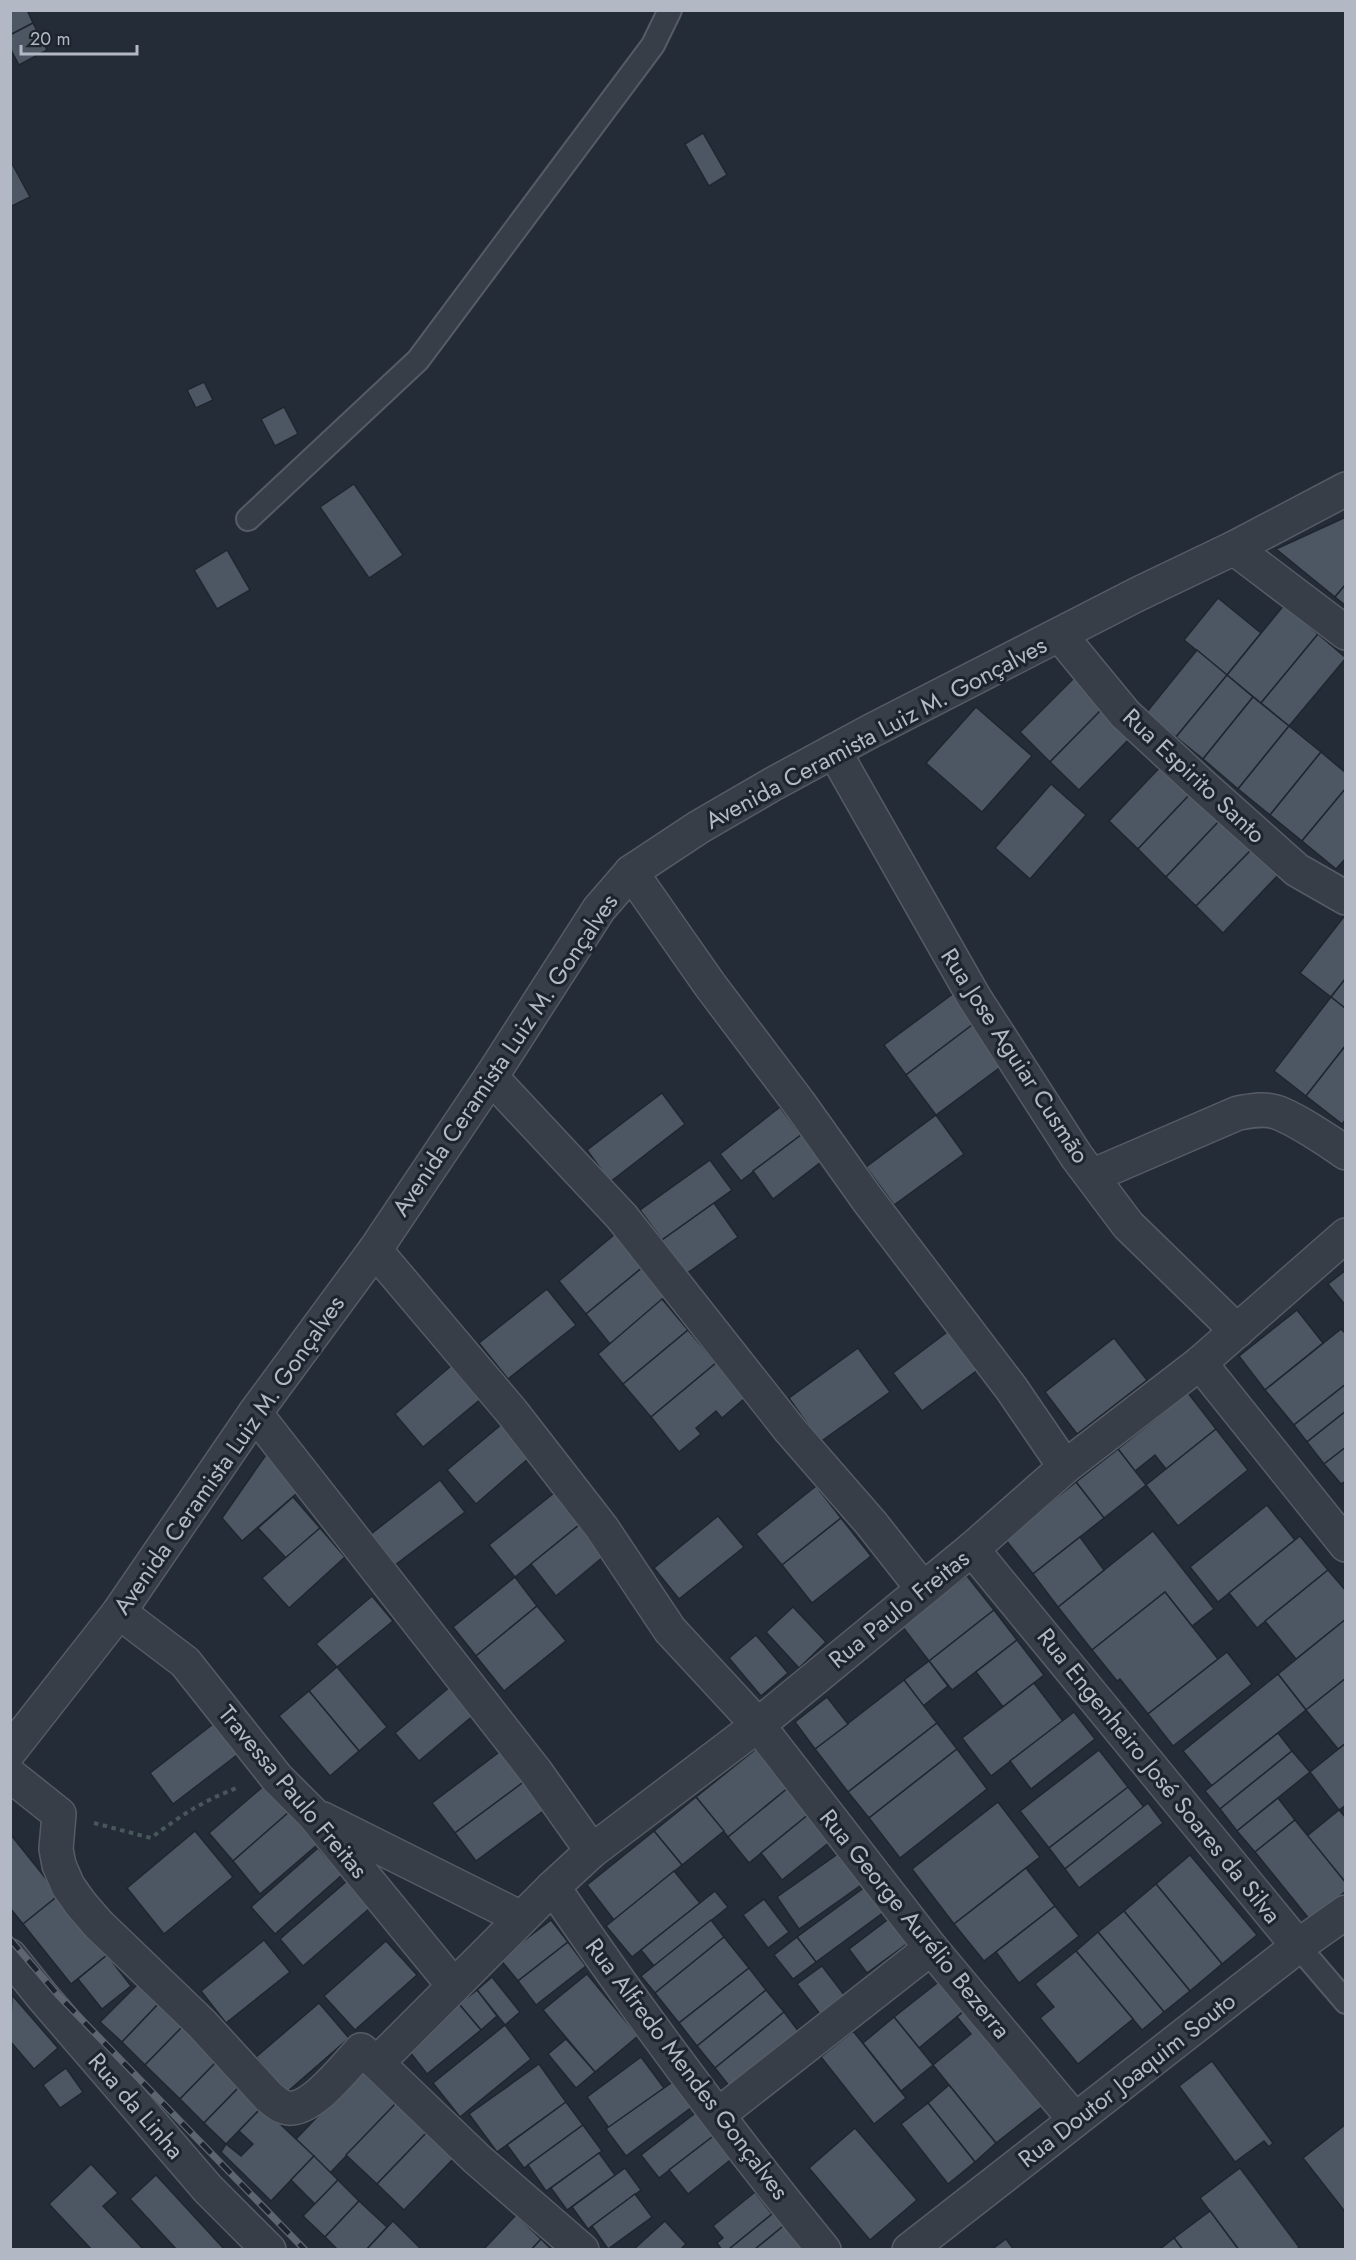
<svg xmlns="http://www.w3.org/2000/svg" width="1356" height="2260" font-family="Jost,sans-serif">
<rect width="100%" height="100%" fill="#242d37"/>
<!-- building -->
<g fill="#4d5763" stroke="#1f262f" stroke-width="1.5">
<path d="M10,10h17l6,13 -23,12z"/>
<path d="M33,23l14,27 -28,15 -9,-17v-13z"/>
<path d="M703,133l24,42 -18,11 -24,-42z"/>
<path d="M10,160l20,37 -20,10z"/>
<path d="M204,382l9,18 -17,8 -9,-18z"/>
<path d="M284,407l14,27 -23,12 -14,-27z"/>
<path d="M354,484l49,71 -34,23 -49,-71z"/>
<path d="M1346,517v67l-11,13 -59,-48z"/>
<path d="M227,550l23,40 -33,19 -23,-39z"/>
<path d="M1346,584v22l-11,-9z"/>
<path d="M1218,598l43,35 -34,42 -43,-35z"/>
<path d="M1284,605l34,29 -57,69 -34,-28z"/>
<path d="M1318,634l28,24 -57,68 -28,-23z"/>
<path d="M1197,650l30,25 -51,62 -30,-24z"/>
<path d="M1227,675l26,22 -50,62 -27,-22z"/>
<path d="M1076,676l29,30 -55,56 -30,-30z"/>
<path d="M1253,697l36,29 -51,63 -35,-30z"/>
<path d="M1105,706l29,28 -55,56 -29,-28z"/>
<path d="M976,707l56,49 -50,56 -56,-49z"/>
<path d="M1289,726l32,26 -51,63 -32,-26z"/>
<path d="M1321,752l25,21v15l-44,53 -32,-26z"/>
<path d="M1164,763l29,28 -55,58 -29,-28z"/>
<path d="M1051,784l35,31 -56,64 -35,-31z"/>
<path d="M1346,788v70l-10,11 -34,-28z"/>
<path d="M1193,791l28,28 -55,58 -28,-28z"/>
<path d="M1221,819l31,30 -56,57 -30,-29z"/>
<path d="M1252,849l27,25 -56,59 -27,-27z"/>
<path d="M1346,914v64l-15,19 -31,-24z"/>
<path d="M1346,978v31l-15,-12z"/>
<path d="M954,993l22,29 -70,53 -22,-30z"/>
<path d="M1331,997l15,12v36l-40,51 -32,-25z"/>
<path d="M976,1022l30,41 -70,52 -30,-40z"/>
<path d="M1346,1045v74l-4,5 -36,-28z"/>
<path d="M662,1093l23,31 -75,58 -23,-32z"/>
<path d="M780,1107l21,28 -60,46 -21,-27z"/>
<path d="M936,1115l28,39 -70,51 -28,-38z"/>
<path d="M801,1135l20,27 -48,37 -20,-28z"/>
<path d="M710,1160l22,30 -70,50 -22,-30z"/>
<path d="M714,1203l24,34 -52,37 -24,-34z"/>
<path d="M621,1229l28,33 -63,52 -27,-33z"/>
<path d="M649,1262l24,29 -63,53 -24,-30z"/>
<path d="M1346,1270v36l-18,-22z"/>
<path d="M547,1289l29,36 -68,54 -29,-36z"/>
<path d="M662,1299l26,31 -65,54 -25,-30z"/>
<path d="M1297,1310l26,33 -58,47 -26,-34z"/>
<path d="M1341,1329l5,5v50l-52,41 -29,-35z"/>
<path d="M688,1330l28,33 -65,54 -28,-33z"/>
<path d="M950,1330l29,39 -57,42 -29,-38z"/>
<path d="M1114,1338l33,42 -70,54 -32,-42z"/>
<path d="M858,1348l32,44 -70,50 -31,-44z"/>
<path d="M459,1359l29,34 -65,54 -28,-33z"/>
<path d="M716,1363l29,35 -23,20 -6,-7 -20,17 5,6 -22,18 -28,-35z"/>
<path d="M1346,1384v27l-39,31 -13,-17z"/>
<path d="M1188,1393l28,36 -50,40 -11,-14 -20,16 -17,-22z"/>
<path d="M1346,1411v36l-22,17 -17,-22z"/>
<path d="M508,1419l28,33 -60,52 -29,-34z"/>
<path d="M1216,1429l32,41 -70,56 -32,-41z"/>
<path d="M1346,1447v34l-5,3 -17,-20z"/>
<path d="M270,1449l34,38 -62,54 -20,-23z"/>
<path d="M1118,1449l28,36 -42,33 -28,-36z"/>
<path d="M440,1480l25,32 -70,53 -24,-31z"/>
<path d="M1076,1482l28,36 -71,56 -28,-35z"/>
<path d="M816,1486l25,32 -59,47 -26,-31z"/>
<path d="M559,1489l25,32 -69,56 -26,-32z"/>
<path d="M293,1497l27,31 -34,30 -28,-30z"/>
<path d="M1267,1505l28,35 -77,62 -28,-35z"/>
<path d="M718,1516l26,31 -65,52 -25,-31z"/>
<path d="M841,1518l30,38 -59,47 -30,-38z"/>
<path d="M584,1521l25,31 -53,44 -25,-32z"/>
<path d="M320,1528l25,29 -56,51 -27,-30z"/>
<path d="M1153,1531l61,78 -22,17 -27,-34 -73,58 -34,-43z"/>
<path d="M1300,1536l28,34 -71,58 -28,-35z"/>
<path d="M1080,1537l24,33 -46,37 -25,-33z"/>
<path d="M1328,1570l18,21v28l-50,40 -31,-38z"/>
<path d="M967,1576l27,34 -65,51 -27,-35z"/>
<path d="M515,1577l22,29 -61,50 -23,-29z"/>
<path d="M1165,1592l53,67 -70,55 -28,-35 -3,2 -25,-31z"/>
<path d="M372,1596l21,25 -56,46 -21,-23z"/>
<path d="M537,1606l29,35 -62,50 -28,-35z"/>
<path d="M793,1607l33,35 -27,26 -33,-36z"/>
<path d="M994,1610l23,30 -65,50 -23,-29z"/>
<path d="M1346,1619v59l-40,32 -28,-36z"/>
<path d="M756,1635l32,38 -27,23 -32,-38z"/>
<path d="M1017,1640l27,35 -41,32 -27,-35z"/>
<path d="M1227,1652l25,32 -79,62 -25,-32z"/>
<path d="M929,1661l19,25 -25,20 -19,-26z"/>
<path d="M337,1667l50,60 -28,24 -50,-60z"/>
<path d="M1278,1674l28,36 -94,76 -29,-35z"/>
<path d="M1346,1678v65l-8,6 -32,-39z"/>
<path d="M904,1680l33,43 -89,69 -33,-43z"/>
<path d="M1034,1683l29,38 -72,55 -29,-38z"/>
<path d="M451,1686l24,28 -56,47 -24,-28z"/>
<path d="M309,1691l50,60 -29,25 -51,-60z"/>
<path d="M827,1697l21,27 -33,25 -20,-27z"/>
<path d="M1074,1712l21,27 -64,50 -21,-28z"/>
<path d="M217,1721l24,31 -68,52 -23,-31z"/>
<path d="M937,1723l20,26 -88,69 -21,-26z"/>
<path d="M1278,1733l14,18 -72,58 -15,-18z"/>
<path d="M1346,1743v62l-7,5 -29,-38z"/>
<path d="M756,1749l32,39 -60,49 -32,-40z"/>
<path d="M957,1749l30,40 -87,69 -31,-40z"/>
<path d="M502,1750l23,31 -70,52 -23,-30z"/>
<path d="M1099,1750l29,37 -79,61 -29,-37z"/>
<path d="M1292,1751l18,21 -73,59 -17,-22z"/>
<path d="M525,1781l21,28 -70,52 -21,-28z"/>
<path d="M266,1784l23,28 -56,49 -24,-28z"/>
<path d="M1128,1787l16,20 -79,62 -16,-21z"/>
<path d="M788,1788l21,26 -60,49 -21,-26z"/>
<path d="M696,1797l28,34 -42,34 -28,-34z"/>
<path d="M1278,1798l17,22 -40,32 -18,-21z"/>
<path d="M998,1802l42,55 -86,67 -42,-55z"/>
<path d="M1148,1803l15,20 -84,65 -14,-19z"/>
<path d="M1339,1810l7,8v65l-39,-47z"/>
<path d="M289,1812l28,33 -57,49 -27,-33z"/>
<path d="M809,1814l22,27 -49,39 -21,-27z"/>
<path d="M1295,1820l51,63v8l-36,29 -55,-68z"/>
<path d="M195,1831l38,46 -69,57 -37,-46z"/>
<path d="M654,1831l28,34 -68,55 -27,-35z"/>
<path d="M11,1835l48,60 -36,29 -13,-16z"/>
<path d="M318,1848l24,27 -67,59 -24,-27z"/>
<path d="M842,1851l22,32 -65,46 -22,-32z"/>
<path d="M1190,1855l67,80 -35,29 -66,-80z"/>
<path d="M1026,1868l29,38 -71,55 -30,-37z"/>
<path d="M674,1871l26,32 -68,54 -26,-31z"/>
<path d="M347,1881l23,27 -67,58 -23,-27z"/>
<path d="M1156,1884l66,80 -32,27 -66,-80z"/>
<path d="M865,1887l19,25 -68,50 -19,-25z"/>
<path d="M715,1891l13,16 -74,59 -13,-16z"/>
<path d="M59,1895l48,60 -36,29 -48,-60z"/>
<path d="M764,1899l25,33 -21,16 -25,-33z"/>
<path d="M1055,1906l24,30 -60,47 -23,-31z"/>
<path d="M1124,1911l66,80 -26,21 -66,-80z"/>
<path d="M890,1918l18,25 -41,30 -18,-24z"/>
<path d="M551,1920l17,22 -50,39 -18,-22z"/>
<path d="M711,1920l13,17 -69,56 -14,-17z"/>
<path d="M1098,1932l66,80 -22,18 -66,-79z"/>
<path d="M724,1937l25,31 -70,55 -24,-30z"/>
<path d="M797,1937l19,25 -23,17 -19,-24z"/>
<path d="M264,1940l26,32 -64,51 -25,-32z"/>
<path d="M386,1941l31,34 -62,55 -31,-34z"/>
<path d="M568,1942l18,24 -50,39 -18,-24z"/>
<path d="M1076,1951l57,68 -55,45 -38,-46 14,-11 -19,-23z"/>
<path d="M107,1955l24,31 -29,23 -24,-30z"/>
<path d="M822,1966l23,30 -25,18 -23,-30z"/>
<path d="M749,1968l17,22 -69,56 -18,-23z"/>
<path d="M587,1974l51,62 -43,36 -52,-62z"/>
<path d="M492,1977l28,35 -15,13 -28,-35z"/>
<path d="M941,1980l24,30 -46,38 -25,-31z"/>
<path d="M141,1981l20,20 -39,41 -22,-20z"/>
<path d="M477,1990l20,26 -16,14 -22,-26z"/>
<path d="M766,1990l18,22 -69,56 -18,-22z"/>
<path d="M12,1995l46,53 -24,21 -24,-28z"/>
<path d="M161,2001l24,23 -40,41 -23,-23z"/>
<path d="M319,2003l30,35 -63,55 -30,-36z"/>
<path d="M459,2004l22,26 -54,44 -21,-27z"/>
<path d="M965,2010l78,96 -47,37 -63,-78 38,-31 -14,-17z"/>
<path d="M784,2012l15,20 -69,55 -15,-19z"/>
<path d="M894,2017l39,48 -32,26 -38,-48z"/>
<path d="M185,2024l35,34 -40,41 -35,-34z"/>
<path d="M505,2025l26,34 -71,58 -27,-34z"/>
<path d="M853,2031l53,67 -32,26 -53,-67z"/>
<path d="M566,2039l29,33 -19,16 -28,-34z"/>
<path d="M641,2057l23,31 -55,40 -22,-31z"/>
<path d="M220,2058l24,24 -40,41 -24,-24z"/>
<path d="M1212,2061l61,82 -4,4 -5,-6 -29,21 -56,-76z"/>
<path d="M539,2064l27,38 -69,50 -28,-38z"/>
<path d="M66,2068l17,24 -23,16 -17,-23z"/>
<path d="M364,2068l34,33 -68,72 -34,-34z"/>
<path d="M674,2081l18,26 -66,49 -20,-27z"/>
<path d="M244,2082l18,25 -36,37 -22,-21z"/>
<path d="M949,2085l47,58 -21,19 -47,-59z"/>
<path d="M398,2101l31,29 -52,54 -31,-29z"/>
<path d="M566,2102l17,23 -59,43 -17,-23z"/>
<path d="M928,2103l47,59 -27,22 -47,-60z"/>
<path d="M262,2107l52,49 -43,45 -50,-49 5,-8 15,12 12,-12 -14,-13z"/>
<path d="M698,2111l18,23 -57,44 -18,-23z"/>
<path d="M1346,2124v89l-43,-55z"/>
<path d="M583,2125l19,26 -56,40 -18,-26z"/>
<path d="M855,2128l62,72 -47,40 -61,-72z"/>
<path d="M429,2130l27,26 -52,54 -27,-26z"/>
<path d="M716,2134l18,23 -46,37 -19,-24z"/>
<path d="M599,2153l16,22 -48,35 -16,-22z"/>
<path d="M314,2156l24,24 -23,24 -24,-24z"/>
<path d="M91,2164l27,29 -15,13 41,44h-52l-43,-46z"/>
<path d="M625,2168l16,22 -53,39 -16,-22z"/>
<path d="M1240,2168l59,79 -3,3h-57l-39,-52z"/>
<path d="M156,2175l69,75h-48l-47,-51z"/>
<path d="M338,2180l21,21 -34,36 -22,-21z"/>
<path d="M755,2192l17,22 -44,36h-6l-5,-7 6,-5 -10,-12z"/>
<path d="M635,2194l17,23 -44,32 -16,-23z"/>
<path d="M359,2201l28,26 -21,23h-28l-13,-13z"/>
<path d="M777,2210l10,13 -33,27h-26z"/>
<path d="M1210,2211l29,39h-56l-9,-12z"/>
<path d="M516,2215l25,24 -10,11h-48z"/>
<path d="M393,2221l29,29h-56z"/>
<path d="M665,2221l21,23 -6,6h-47z"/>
<path d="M787,2223l21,27h-54z"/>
<path d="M1174,2238l9,12h-24z"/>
<path d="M541,2239l11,11h-21z"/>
<path d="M1006,2239l8,11h-23z"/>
</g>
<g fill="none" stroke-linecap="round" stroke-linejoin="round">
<!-- service casing -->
<g stroke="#565c66" stroke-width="26">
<g id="service">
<path d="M248,519l170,-159 235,-315 17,-35"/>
<path d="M1298,1946l48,56"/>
</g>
</g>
<!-- minor casing -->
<g stroke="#565c66" stroke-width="36">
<g id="minor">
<path d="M1234,548l112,85"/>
<path d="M1060,635l65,79 78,72 94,84 49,28"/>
<path d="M834,751l140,246 103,160 51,68 109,106"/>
<path d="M631,872l79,113 89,118 69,97 143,188 54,79"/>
<path d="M491,1077l131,140 168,213 81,93 52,66"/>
<path d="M1092,1176l146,-63c13,-2 25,-5 38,-1 18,6 53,29 70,41"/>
<path d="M375,1250l137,162 90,116 68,102 88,95 173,223 144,172"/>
<path d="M1200,1363l146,182"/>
<path d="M255,1413l281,359 56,79"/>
<path d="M972,1549l326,397"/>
<path d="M119,1612l66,50 92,116 36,36 141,172"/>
<path d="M10,1751l109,-139 136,-199 120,-163 116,-173 108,-168 32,-37 68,-45 74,-43 96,-52 269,-138 96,-46 112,-59"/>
<path d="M10,1775l49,39 -3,35 3,16 9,21 12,17 18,21 104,100 66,72c6,5 12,11 20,12 24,3 58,-42 73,-58l16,13"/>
<path d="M323,1819l198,99"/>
<path d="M553,1887c85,124 175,246 271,363"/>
<path d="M10,1956l32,40 166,193 61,61"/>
<path d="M718,2115l213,-167"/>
<path d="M582,2250l-105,-91 -100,-96 176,-176 39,-36 166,-126 214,-176 93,-82 135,-104 146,-128"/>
</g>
</g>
<!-- tertiary casing -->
<g stroke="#565c66" stroke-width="36">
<path id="tertiary" d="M909,2250l389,-304 48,-34"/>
</g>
<!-- path -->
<path stroke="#48575a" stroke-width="4" stroke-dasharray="4.5 4.5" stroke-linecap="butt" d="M94,1823l57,15c30,-23 52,-37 88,-51"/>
<!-- service -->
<use href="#service" stroke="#383e48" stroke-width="22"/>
<!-- minor -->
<use href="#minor" stroke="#383e48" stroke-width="33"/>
<!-- tertiary -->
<use href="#tertiary" stroke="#383e48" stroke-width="33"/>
<!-- rail casing -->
<g stroke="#5c6570" stroke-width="7">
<path id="rail" d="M10,1939l47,55 248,256"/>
</g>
<!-- rail -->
<use href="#rail" stroke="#1d242d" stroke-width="4.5" stroke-dasharray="14" stroke-linecap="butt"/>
</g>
<g text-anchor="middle" stroke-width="6" stroke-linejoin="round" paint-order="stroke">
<!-- street labels -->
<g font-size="24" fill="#b3b9c4" stroke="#1d242d">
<text transform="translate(876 733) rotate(-28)" y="8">Avenida Ceramista Luiz M. Gonçalves</text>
<text transform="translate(1194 776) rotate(43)" y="8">Rua Espirito Santo</text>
<text transform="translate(505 1055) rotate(-56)" y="8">Avenida Ceramista Luiz M. Gonçalves</text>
<text transform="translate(1015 1056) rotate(57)" y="8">Rua Jose Aguiar Cusmão</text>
<text transform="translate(229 1455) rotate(-55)" y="8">Avenida Ceramista Luiz M. Gonçalves</text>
<text transform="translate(899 1609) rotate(-39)" y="8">Rua Paulo Freitas</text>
<text transform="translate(1159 1776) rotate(51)" y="8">Rua Engenheiro José Soares da Silva</text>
<text transform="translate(293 1792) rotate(50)" y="8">Travessa Paulo Freitas</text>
<text transform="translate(915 1924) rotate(51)" y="8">Rua George Aurélio Bezerra</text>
<text transform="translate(687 2069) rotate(53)" y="8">Rua Alfredo Mendes Gonçalves</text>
<text transform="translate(1127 2080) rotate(-38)" y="8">Rua Doutor Joaquim Souto</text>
<text transform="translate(136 2106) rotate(49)" y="8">Rua da Linha</text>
</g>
</g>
<!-- border -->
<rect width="1356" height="2260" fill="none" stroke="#b3b9c4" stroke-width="24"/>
<!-- scale -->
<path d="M21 45v9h116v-9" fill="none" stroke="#b3b9c4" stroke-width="3"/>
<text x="30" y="45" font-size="18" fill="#b3b9c4" stroke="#1d242d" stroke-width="4.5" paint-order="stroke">20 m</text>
</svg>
